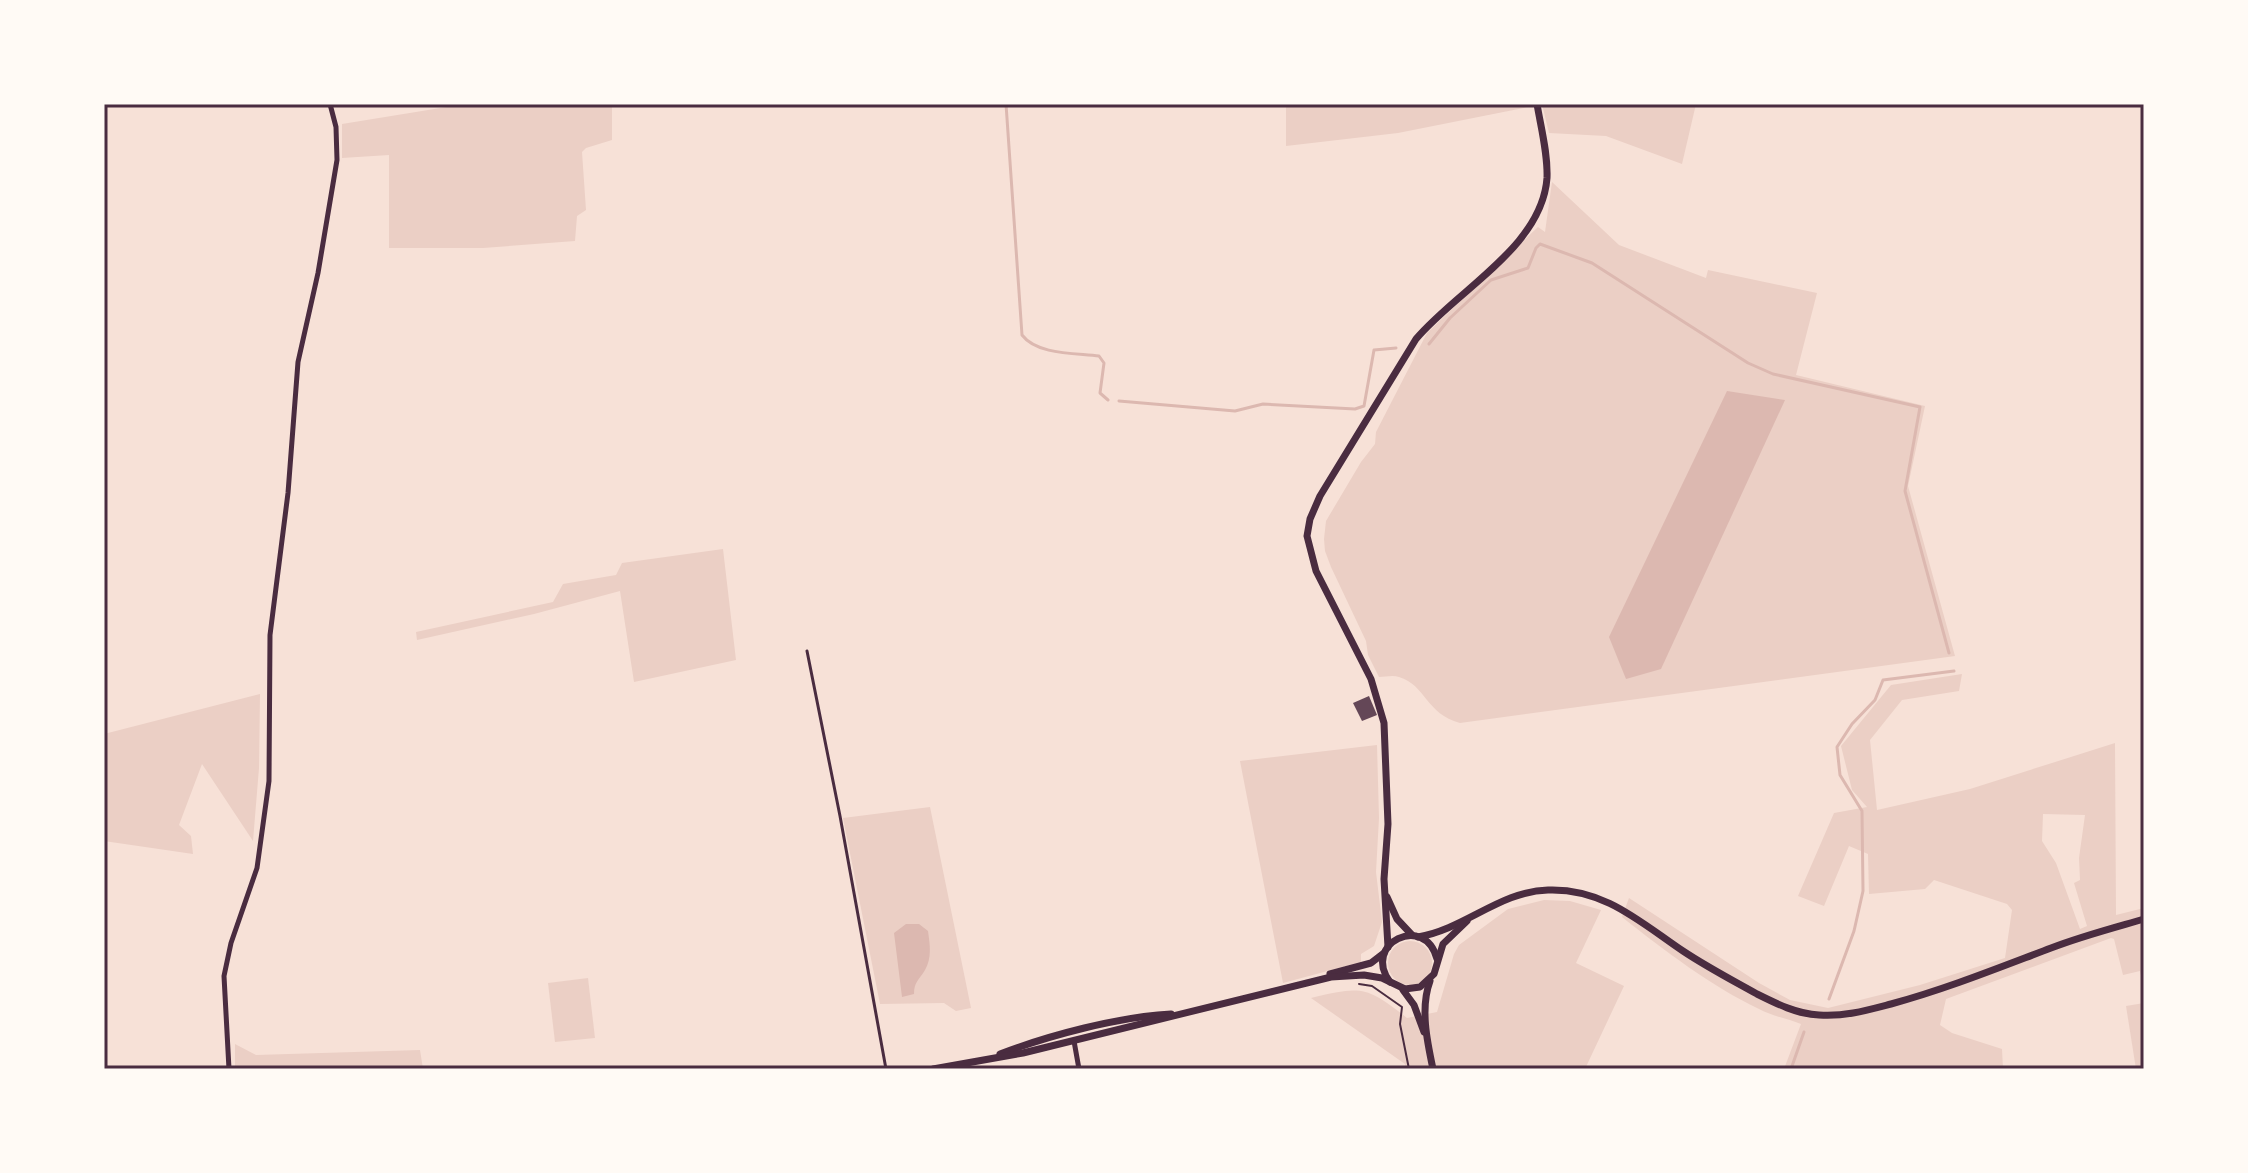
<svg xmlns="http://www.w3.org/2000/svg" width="2248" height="1173" font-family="Lato,sans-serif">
<rect width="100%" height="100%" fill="#f7e1d7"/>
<!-- green -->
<g fill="#ebcfc5" fill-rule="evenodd">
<path d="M465,104h147v36l-26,8 -4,4 4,58 -9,6 -2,25 -92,7h-94v-93l-47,3v-34z"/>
<path d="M1286,104h241l1,3 -130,26 -112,13z"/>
<path d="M1542,104h154l-14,60 -76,-28 -57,-3z"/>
<path d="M1552,182l67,63 87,33 2,-8 109,23 -21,82 129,31 -17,80 47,170 -495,67c-34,-9 -34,-38 -61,-46 -6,-2 -14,0 -20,0l-11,-22 -2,-14 -35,-74 -6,-16 -1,-12 2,-18 35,-59 14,-18 1,-12 51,-99 111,-106 7,5z"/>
<path d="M723,549l13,111 -102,22 -14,-91 -86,23 -117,26 -1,-8 137,-30 10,-18 53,-9 6,-12z"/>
<path d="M1962,674l-3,17 -57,9 -32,40 7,70 93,-21 145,-46 1,172 28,-7v80l-4,-17 -17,4 -9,-36 -3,-1 -165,61 -6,26 12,8 50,16 1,20h-219l17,-45c-13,-5 -29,-8 -42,-15 -48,-23 -94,-58 -137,-92l7,-19 130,85 31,17 38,8 92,-23 85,-27 7,-48 -5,-6 -73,-24 -9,9 -56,5 -1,-40 -19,-8 -25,60 -26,-10 36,-83 33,-6 -15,-17 -11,-44 50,-61zM2043,814l42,1 -6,43 1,22 -6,3 13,43 -7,3 -24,-66 -14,-22z"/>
<path d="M260,694l-1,74 -6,73 -51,-77 -23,61 12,11 2,18 -89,-13v-107z"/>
<path d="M1377,745l2,73 -3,54 6,50 -8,24 -13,8v8l-78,21 -43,-222z"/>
<path d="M930,807l41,201 -15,3 -12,-8 -64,1 -37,-186z"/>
<path d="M1544,900l26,1 31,9 -25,53 48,23 -39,83h-179l-1,-5 -94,-66c51,-12 55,-12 96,20l30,-6 17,-58 5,-9 49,-36z"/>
<circle cx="1410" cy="963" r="22"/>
<path d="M588,978l7,60 -40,4 -7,-59z"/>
<path d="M2144,1003v66h-8l-10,-63z"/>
<path d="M235,1044l21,11 164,-5 3,19h-188z"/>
</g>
<!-- water -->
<g fill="#dcb8b0">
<path d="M1727,391l58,9 -124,269 -35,10 -17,-42z"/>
<path d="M906,924h13l9,7c2,14 4,27 -3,39 -6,10 -11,12 -11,24l-12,3 -8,-64z"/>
</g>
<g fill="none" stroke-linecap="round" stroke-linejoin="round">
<!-- stream -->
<g stroke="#dcb8b0" stroke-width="3">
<path d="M1006,104l16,231c15,20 54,18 77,21l5,7 -4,30 8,7"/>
<path d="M1429,344l21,-26 41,-38 37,-12 8,-20 4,-4 52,19 156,100 25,11 147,33 -15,84 44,162"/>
<path d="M1119,401l116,10 28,-7 92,5 9,-3 10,-56 22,-2"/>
<path d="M1829,999l25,-68 9,-40 -1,-80 -22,-36 -3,-28 15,-23 23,-24 8,-20 71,-9"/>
<path d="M1791,1069l13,-37"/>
</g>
</g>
<!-- building -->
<path fill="#644757" d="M1369,696l8,19 -15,6 -9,-18z"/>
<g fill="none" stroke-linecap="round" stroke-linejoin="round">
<!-- path -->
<path stroke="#4a2c40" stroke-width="2" d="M1359,984l13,2 30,21 -2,17 9,45"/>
<!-- service -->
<path stroke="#4a2c40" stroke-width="3" d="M807,651l33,165 46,253"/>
<!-- minor -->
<g stroke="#4a2c40" stroke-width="5">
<path d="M1074,1041l5,28"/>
<path d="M229,1069l-5,-93 7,-33 26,-75 12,-87 1,-146 18,-142 10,-131 20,-89 19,-113 -1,-33 -6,-23"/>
</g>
<!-- secondary -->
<g stroke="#4a2c40" stroke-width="7">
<path d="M1387,897l10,22 15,16"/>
<path d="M1418,937c47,-8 82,-46 130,-47 56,-2 92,32 135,61 24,16 49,29 74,43 20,10 40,20 62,21 25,2 49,-5 72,-11 55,-15 107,-36 160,-56 31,-12 62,-20 93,-29"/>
<path d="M1388,947l-4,-68 4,-55 -4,-101 -13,-44 -55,-108 -9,-35 3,-17 10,-23 96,-157c41,-49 126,-92 131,-161 1,-24 -6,-50 -10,-74"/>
<path d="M1330,974l41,-11 13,-10"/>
<path d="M1430,981c-10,27 -3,60 3,88"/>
<path d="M1390,982c-29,-38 35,-70 47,-23"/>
<path d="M1403,990l11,15 10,27"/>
<path d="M1000,1054c50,-19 118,-37 171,-40"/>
<path d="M933,1069l90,-16 308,-76 33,-2 18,3 23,11 15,-2 14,-13 9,-30 24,-23"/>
</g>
</g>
<!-- border -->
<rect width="2248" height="1173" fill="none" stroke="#fffaf5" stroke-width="212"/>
<rect x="106" y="106" width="2036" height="961" fill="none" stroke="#4a2c40" stroke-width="3"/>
</svg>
